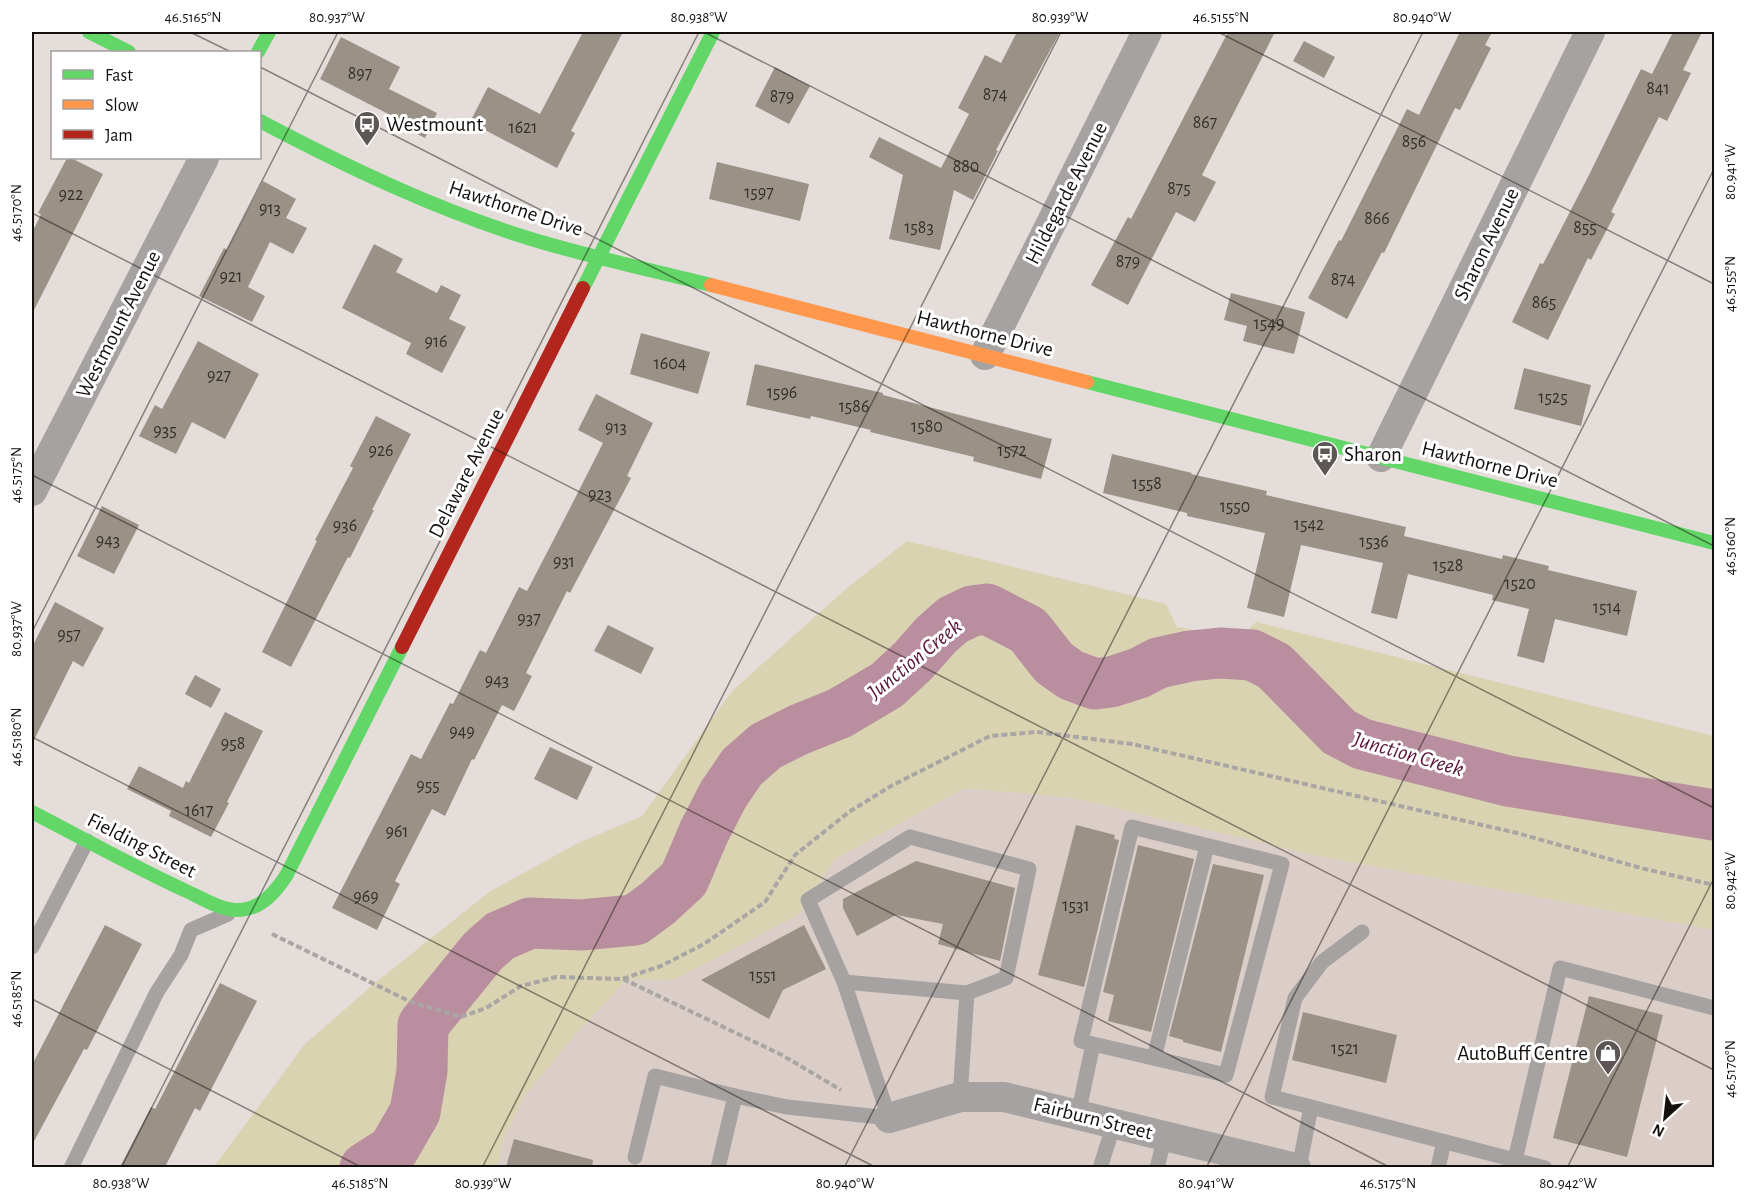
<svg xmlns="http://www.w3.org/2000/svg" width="1746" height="1199" font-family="'Alegreya Sans',sans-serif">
<rect width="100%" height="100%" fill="#e4ddda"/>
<!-- built -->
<path fill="#dbcdc7" d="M965,788l108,10 245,58 396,74v237l-1217,1 7,-30 22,-44 50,-61 51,-54 47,1 123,-65 38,-56z"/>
<!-- green -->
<path fill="#dad3b2" d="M907,541l259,63 11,23 62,11 17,-16 458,114v194l-396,-74 -245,-58 -108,-10 -130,71 -37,56 -124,65 -47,-1 -51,55 -50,60 -22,44 -7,29 -284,1 92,-124 70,-61 114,-91 89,-49 64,-27 90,-125 115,-103z"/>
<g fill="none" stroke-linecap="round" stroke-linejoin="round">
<!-- river -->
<path stroke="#b98fa0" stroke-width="51" d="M365,1168l28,-18 22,-38 7,-41 1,-46 60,-74 17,-15 30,-13 51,2 54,-5 23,-17 26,-24 20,-47 19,-37 19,-28 24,-21 32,-16 42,-17 47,-28 26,-24 23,-26 17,-15 19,-9 15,-2 41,21 26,33 17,12 24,9 16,-2 28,-9 19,-10 32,-7 30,-3 32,2 22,11 65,66 23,12 146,37 206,34"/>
</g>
<!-- building -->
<g fill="#9b9287">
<path d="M583,32h40l-52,99 4,2 -18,35 -87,-46 18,-35 52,27z"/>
<path d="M1017,32h43l-64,118 2,1 -25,49 -19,-10 -14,60 -51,-11 14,-64 -34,-18 10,-20 62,31 28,-54 -11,-6 27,-53 16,8z"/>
<path d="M1228,32h47l-73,143 14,7 -21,40 -19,-10 -48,93 -37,-20 37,-68 3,2z"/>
<path d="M1460,32h32l-7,13 6,3 -31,62 -5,-2 -71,145 -2,-1 -35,67 -39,-21 31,-58 2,1 66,-132 12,6z"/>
<path d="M1673,32h29l-19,38 8,3 -24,48 -8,-4 -48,95 4,2 -24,46 -3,-2 -40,82 -36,-18 28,-59 3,1 47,-91 51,-104 11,5z"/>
<path d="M341,37l59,30 -11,22 48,24 -12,25 -23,-12 2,-4 -84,-43z"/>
<path d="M1304,41l31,16 -11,21 -31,-17z"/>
<path d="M775,67l35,19 -21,38 -34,-18z"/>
<path d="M67,158h4l32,16 -71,140v-81l9,-19 -3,-1z"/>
<path d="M717,162l92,22 -9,37 -91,-22z"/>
<path d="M263,181l33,18 -10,19 21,10 -14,26 -23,-12 -22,45 17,9 -13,26 -53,-26 25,-48 3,2z"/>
<path d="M374,244l29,15 -7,13 41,21 4,-8 20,10 -12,24 17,8 -24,46 -36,-19 5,-11 -69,-35z"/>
<path d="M1231,293l74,19 -11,42 -51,-13 4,-15 -23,-6z"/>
<path d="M641,333l69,19 -12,42 -68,-20z"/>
<path d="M198,341l61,33 -34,65 -33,-17 -16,32 -37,-18 16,-31 7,4z"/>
<path d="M755,364l128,29v2l169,44 -11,40 -68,-18 1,-4 -104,-25 1,-2 -60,-14 -1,3 -64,-14z"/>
<path d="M1524,368l67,17 -10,41 -67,-17z"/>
<path d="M596,394l57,29 -26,53 4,2 -61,115 -3,-2 -41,82 6,3 -18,35 -12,-6 -28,55 -2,-1 -27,57 -13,-7 -37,72 5,3 -23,46 -45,-22 79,-154 10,5 29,-56 3,1 27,-54 6,3 33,-66 8,4 42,-81 34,-67 -25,-13z"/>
<path d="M376,416l35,18 -39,76h2l-24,48 -2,-1 -57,110 -29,-15 55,-111 -2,-1 38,-72 -3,-2z"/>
<path d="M1112,454l80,19 -1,1 76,17 -1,4 140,32 -2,9 98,23 1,-4 46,11 -1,4 89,21 -10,45 -72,-17 -11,44 -27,-7 12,-47 -37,-9 1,-5 -85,-21 -11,45 -26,-6 12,-50 -82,-18 -17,72 -37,-9 18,-75 -78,-17v-3l-84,-20z"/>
<path d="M102,506l37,19 -25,49 -37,-18z"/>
<path d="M55,602l49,26 -21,39 -10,-6 -41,83v-97z"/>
<path d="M608,625l46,23 -13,26 -47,-23z"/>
<path d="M195,675l26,14 -10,19 -26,-14z"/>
<path d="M225,712l38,19 -36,71 2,1 -18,34 -42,-21 2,-5 -44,-22 12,-23 44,22 3,-7 3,2z"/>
<path d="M550,747l43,20 -16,33 -43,-21z"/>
<path d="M1076,825l39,10 -1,4 5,1 -35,147 -46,-12z"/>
<path d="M1138,845l56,14 -43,173 -43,-11 6,-26 -11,-3z"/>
<path d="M916,861l99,27 -15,73 -62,-17 5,-20 -47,-9 -39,21 -14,-28v-9z"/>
<path d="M1213,864l51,11 -43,177 -38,-10v-2l-14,-4z"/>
<path d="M105,925l37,19 -55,106 -3,-1 -52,96v-80z"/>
<path d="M804,925l22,44 -43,21 -14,29 -68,-39z"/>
<path d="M220,983l37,18 -57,110 -5,-3 -30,59h-45l31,-60 4,2z"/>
<path d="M1589,996l74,19 -36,142 -74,-19z"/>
<path d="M1303,1012l94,23 -11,48 -94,-23z"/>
<path d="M514,1139l79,21 -1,7h-86z"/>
</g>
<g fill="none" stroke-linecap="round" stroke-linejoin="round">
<!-- path -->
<g stroke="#a9a6a4" stroke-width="4" stroke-dasharray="6 3" stroke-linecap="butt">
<path d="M272,934l139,68 50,15 25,-9 35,-22 35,-9 66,2 39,-13 43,-22 61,-42 30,-47 54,-43 42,-26 99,-50 47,-4 95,12 385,89 124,35 73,17"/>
<path d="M623,979l159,76 59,35"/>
</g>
<!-- lane -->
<g stroke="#a6a2a2" stroke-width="15">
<path d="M32,947l55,-106"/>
<path d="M844,982l-36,-82 102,-63 119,32 -23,109 -39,15"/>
<path d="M1154,1058l53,-212"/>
<path d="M1311,1107l-39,-10 23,-99 27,-36 40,-30"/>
<path d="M1078,1115l15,-71 133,31 56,-211 -150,-37 -51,214 12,3"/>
<path d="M635,1157l20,-81 80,20"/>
<path d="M71,1168l86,-176 24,-37 10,-25 37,-16"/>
<path d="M718,1168l17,-72 52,11 102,11 -45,-136 123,11 -7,104"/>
<path d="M1100,1168l14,-44"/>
<path d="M1157,1168l8,-32"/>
<path d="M1299,1168l12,-61 204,53"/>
<path d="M1438,1168l6,-26"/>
<path d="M1545,1168l-30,-8 45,-192 154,40"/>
</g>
<!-- street -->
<g stroke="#a6a2a2" stroke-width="30">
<path d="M985,355l162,-323"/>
<path d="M1381,457l209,-425"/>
<path d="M32,491l172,-333"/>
<path d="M889,1118l71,-21h44l292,71"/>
</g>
<!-- fast -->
<g stroke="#63d668" stroke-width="14">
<path d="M89,32l40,20"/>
<path d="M258,52l11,-20"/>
<path d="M260,121c87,46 177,89 271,118 59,18 120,31 180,46"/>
<path d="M583,288l130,-256"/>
<path d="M1087,382l627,161"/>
<path d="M32,812c50,26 100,54 152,78 16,7 34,19 51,20 24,1 39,-16 51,-34l116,-229"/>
</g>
<!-- slow -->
<path stroke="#ff974d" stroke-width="14" d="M711,285l376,97"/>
<!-- jam -->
<path stroke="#b3261e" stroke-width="14" d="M402,647l181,-359"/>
</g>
<!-- ticks -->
<path fill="none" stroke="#130f0d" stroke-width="1.5" stroke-opacity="0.45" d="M190,32l41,20M704,32l1010,514M1218,32l496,252M260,67l1454,741M32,213l1682,857M32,475l1359,693M32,632l306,-600M32,737l845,431M32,999l331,169M121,1168l578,-1136M482,1168l579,-1136M844,1168l579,-1136M1206,1168l508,-999M1567,1168l147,-290"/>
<!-- icons -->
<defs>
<g id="bus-pin" transform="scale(1.35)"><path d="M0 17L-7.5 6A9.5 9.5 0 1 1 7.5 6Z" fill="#5c5755" stroke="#fff"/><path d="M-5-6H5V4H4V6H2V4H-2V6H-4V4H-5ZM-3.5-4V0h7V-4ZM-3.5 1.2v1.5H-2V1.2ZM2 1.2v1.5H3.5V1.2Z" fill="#fff"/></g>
<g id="shop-pin" transform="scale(1.35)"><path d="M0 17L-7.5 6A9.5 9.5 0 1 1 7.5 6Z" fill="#5c5755" stroke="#fff"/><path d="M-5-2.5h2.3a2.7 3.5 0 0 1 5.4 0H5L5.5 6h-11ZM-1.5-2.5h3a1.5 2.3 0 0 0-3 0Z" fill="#fff"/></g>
</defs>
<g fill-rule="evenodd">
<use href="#bus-pin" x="367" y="124"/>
<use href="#bus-pin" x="1325" y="454"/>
<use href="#shop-pin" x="1608" y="1053"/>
</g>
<g text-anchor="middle" stroke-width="6" stroke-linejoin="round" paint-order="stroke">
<!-- number labels -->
<g font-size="18" fill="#35302c">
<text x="360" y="79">897</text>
<text x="1658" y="94">841</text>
<text x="995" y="100">874</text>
<text x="782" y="102">879</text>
<text x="1205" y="128">867</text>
<text x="523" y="133">1621</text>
<text x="1414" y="147">856</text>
<text x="966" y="172">880</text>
<text x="1179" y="194">875</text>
<text x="759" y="198">1597</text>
<text x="71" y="200">922</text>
<text x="270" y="214">913</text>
<text x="1377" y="224">866</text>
<text x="919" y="233">1583</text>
<text x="1585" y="233">855</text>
<text x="1128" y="267">879</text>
<text x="231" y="282">921</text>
<text x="1343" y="285">874</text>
<text x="1544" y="308">865</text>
<text x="1269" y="329">1549</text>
<text x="436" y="347">916</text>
<text x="670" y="369">1604</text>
<text x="219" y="381">927</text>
<text x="782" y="398">1596</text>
<text x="1553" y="403">1525</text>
<text x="854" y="412">1586</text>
<text x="927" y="432">1580</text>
<text x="616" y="433">913</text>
<text x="165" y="436">935</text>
<text x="381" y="456">926</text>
<text x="1012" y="456">1572</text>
<text x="1147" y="489">1558</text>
<text x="600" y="500">923</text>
<text x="1235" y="512">1550</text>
<text x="1309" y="530">1542</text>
<text x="345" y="531">936</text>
<text x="108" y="546">943</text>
<text x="1374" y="547">1536</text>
<text x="564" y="567">931</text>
<text x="1448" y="571">1528</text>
<text x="1520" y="589">1520</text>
<text x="1607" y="613">1514</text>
<text x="529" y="624">937</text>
<text x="69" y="640">957</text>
<text x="497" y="686">943</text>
<text x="462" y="737">949</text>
<text x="233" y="749">958</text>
<text x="428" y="791">955</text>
<text x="199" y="816">1617</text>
<text x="397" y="837">961</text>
<text x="366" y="902">969</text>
<text x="1076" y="911">1531</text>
<text x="763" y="981">1551</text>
<text x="1345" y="1054">1521</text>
</g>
<!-- poi labels -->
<g font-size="21" fill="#130f0d" stroke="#fff" text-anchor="start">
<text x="386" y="131">Westmount</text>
<text x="1344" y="461">Sharon</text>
<text x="1588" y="1060" text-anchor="end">AutoBuff Centre</text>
</g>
<!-- street labels -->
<g font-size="21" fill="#130f0d" stroke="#fff">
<text transform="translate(1066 193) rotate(-63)" y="7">Hildegarde Avenue</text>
<text transform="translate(516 208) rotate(18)" y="7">Hawthorne Drive</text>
<text transform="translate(1486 244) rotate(-64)" y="7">Sharon Avenue</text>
<text transform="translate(118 324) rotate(-63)" y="7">Westmount Avenue</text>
<text transform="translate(985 333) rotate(14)" y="7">Hawthorne Drive</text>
<text transform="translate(1490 464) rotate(14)" y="7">Hawthorne Drive</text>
<text transform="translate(466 473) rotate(-63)" y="7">Delaware Avenue</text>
<text transform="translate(142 845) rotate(27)" y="7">Fielding Street</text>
<text transform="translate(1093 1118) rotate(14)" y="7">Fairburn Street</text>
</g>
<!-- water labels -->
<g font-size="22" font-style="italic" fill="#5a133a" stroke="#fff">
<text transform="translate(914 658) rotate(-39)" y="8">Junction Creek</text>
<text transform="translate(1409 753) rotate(16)" y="8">Junction Creek</text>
</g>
</g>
<!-- border -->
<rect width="1746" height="1199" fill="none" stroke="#ffffff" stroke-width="66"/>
<!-- legend -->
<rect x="51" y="51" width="210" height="108" fill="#ffffff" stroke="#a19f9e" stroke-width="1.5"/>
<rect x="63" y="70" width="30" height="9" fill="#63d668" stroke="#a19f9e" stroke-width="1.5"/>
<text x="105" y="81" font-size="18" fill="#130f0d">Fast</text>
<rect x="63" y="100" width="30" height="9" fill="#ff974d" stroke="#a19f9e" stroke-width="1.5"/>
<text x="105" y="111" font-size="18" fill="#130f0d">Slow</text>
<rect x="63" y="130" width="30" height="9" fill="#b3261e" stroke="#a19f9e" stroke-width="1.5"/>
<text x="105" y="141" font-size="18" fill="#130f0d">Jam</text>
<!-- north arrow -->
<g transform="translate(1665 1118) rotate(207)" stroke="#ffffff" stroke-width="4.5" paint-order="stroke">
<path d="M0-4.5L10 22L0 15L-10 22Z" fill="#130f0d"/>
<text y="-9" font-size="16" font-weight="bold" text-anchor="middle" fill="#130f0d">N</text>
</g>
<rect x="33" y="33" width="1680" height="1133" fill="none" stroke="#130f0d" stroke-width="2"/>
<g font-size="15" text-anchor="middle" fill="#130f0d">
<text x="193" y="22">46.5165°N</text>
<text x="337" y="22">80.937°W</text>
<text x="699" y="22">80.938°W</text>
<text x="1060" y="22">80.939°W</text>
<text x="1221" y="22">46.5155°N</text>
<text x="1422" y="22">80.940°W</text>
<text transform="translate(1730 172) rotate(-90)" y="5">80.941°W</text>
<text transform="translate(16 213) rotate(-90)" y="5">46.5170°N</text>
<text transform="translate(1730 284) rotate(-90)" y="5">46.5155°N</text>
<text transform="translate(16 475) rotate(-90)" y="5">46.5175°N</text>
<text transform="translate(1730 546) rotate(-90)" y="5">46.5160°N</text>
<text transform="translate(16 629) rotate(-90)" y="5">80.937°W</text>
<text transform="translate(16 737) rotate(-90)" y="5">46.5180°N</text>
<text transform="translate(1730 881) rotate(-90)" y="5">80.942°W</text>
<text transform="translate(16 999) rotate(-90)" y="5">46.5185°N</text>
<text transform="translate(1730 1069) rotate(-90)" y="5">46.5170°N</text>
<text x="121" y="1188">80.938°W</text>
<text x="360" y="1188">46.5185°N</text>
<text x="483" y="1188">80.939°W</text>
<text x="845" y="1188">80.940°W</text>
<text x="1206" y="1188">80.941°W</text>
<text x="1388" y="1188">46.5175°N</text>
<text x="1568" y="1188">80.942°W</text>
</g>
</svg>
